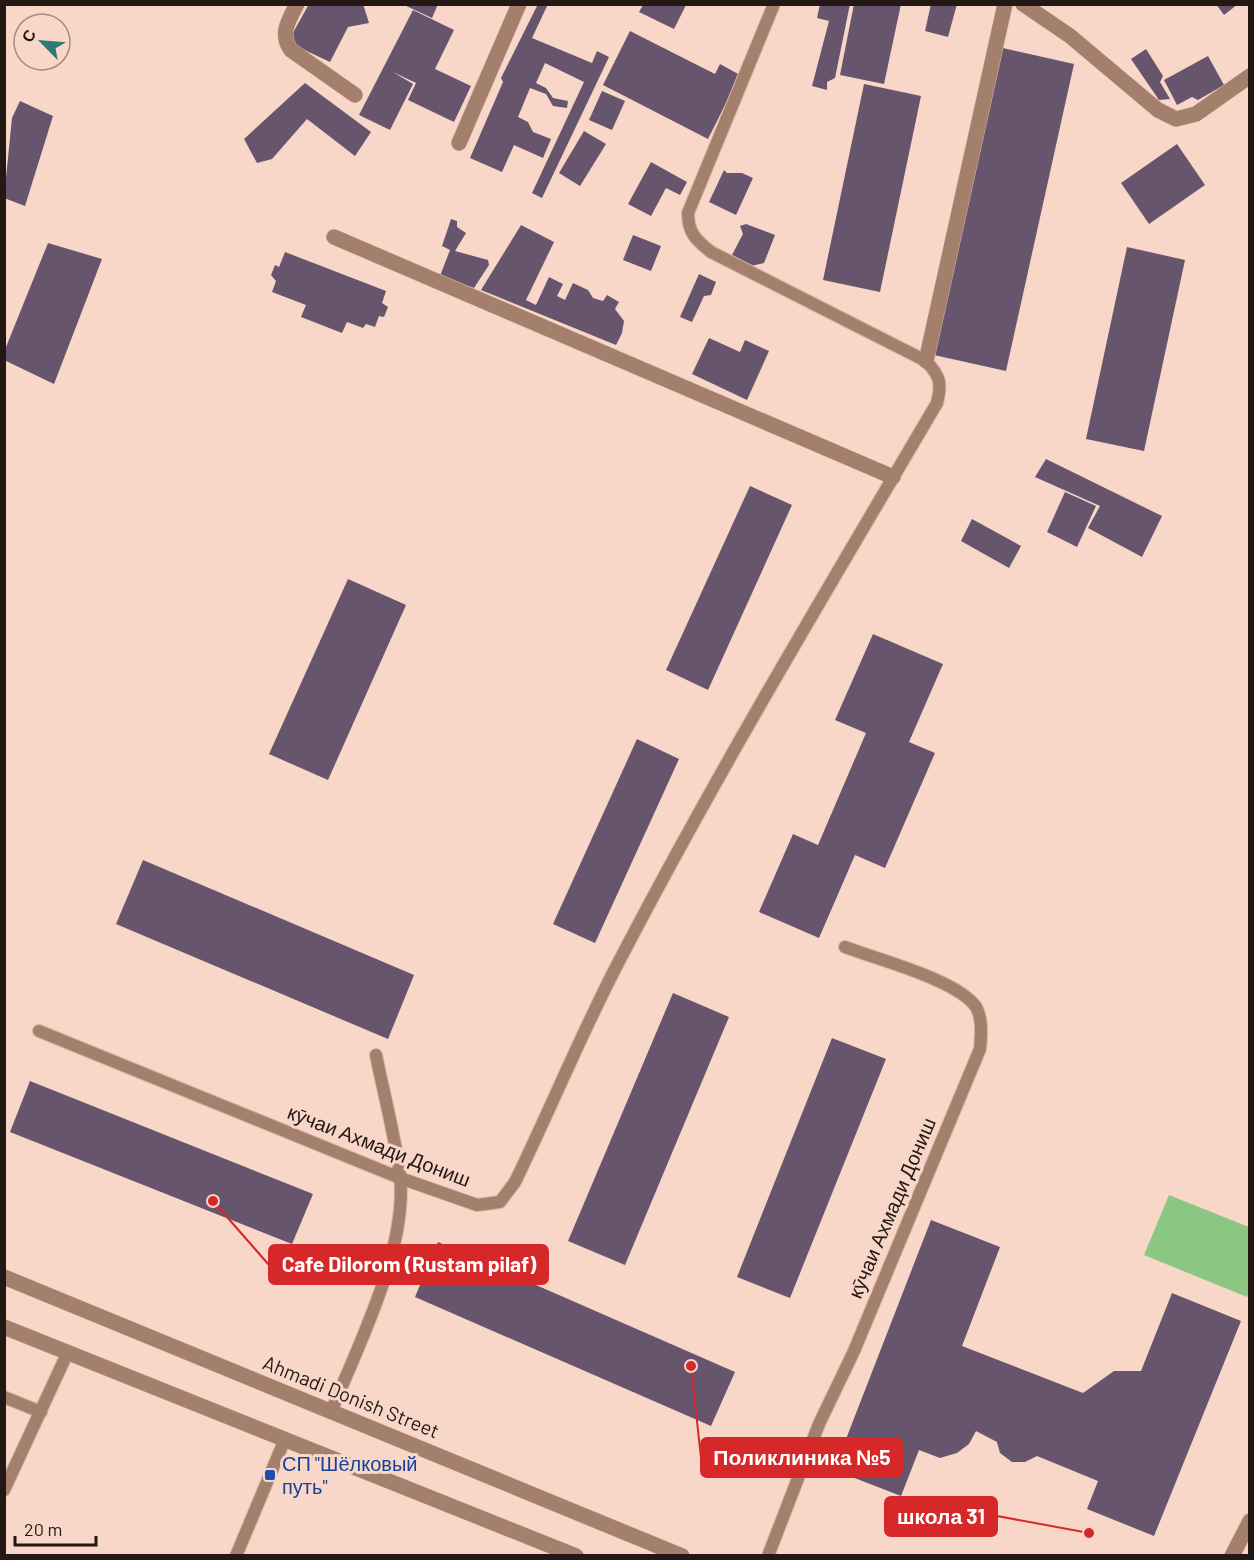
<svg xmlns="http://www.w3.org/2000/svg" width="1254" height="1560" font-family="Barlow,sans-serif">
<rect width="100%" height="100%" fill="#f8d7c8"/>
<!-- green -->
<path fill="#8bc682" d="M1169,1195l80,32 1,62 -3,8 -103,-42z"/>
<!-- building -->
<g fill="#67556d">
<path d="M309,4h54l6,19 -21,4 -18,35 -36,-17 -4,-7z"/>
<path d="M402,4h36l-6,14z"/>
<path d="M538,4h10l-16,34 60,25 5,-12 12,6 -67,141 -10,-5 52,-111 -39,-19 -9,20 10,5 7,10 15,3 -1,7 -14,-2 -7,-12 -16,-6 -12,29 10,5 5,10 18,7 -8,19 -29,-13 -12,27 -32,-14 33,-76 -2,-4z"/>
<path d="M820,4h30l-15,74 -8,4v8l-15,-4 17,-65 -12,-3z"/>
<path d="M854,4h47l-17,80 -44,-9z"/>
<path d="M931,4h26l-9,33 -23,-6z"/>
<path d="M1216,4h22l-14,11z"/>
<path d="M643,5h43l-12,24 -35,-17z"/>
<path d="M413,10l41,20 -19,39 36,17 -17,36 -46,-22 8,-17 -23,-11 20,12 -23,46 -31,-15z"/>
<path d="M630,31l85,43 5,-10 20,11 -32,64 -105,-54z"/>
<path d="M1003,48l71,16 -68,307 -72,-16z"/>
<path d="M1146,49l17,27 -3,6 10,17 -11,1 -28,-41z"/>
<path d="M1208,56l16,29 -26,15 -6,-3 -15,8 -13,-25z"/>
<path d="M305,83l66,49 -16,24 -48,-37 -35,40 -15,4 -13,-24z"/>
<path d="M864,84l57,12 -41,196 -57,-12z"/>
<path d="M602,91l23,10 -13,29 -23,-10z"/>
<path d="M20,101l33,15 -28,90 -21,-8 8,-80z"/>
<path d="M584,131l22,13 -26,42 -21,-13z"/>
<path d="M1177,144l28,41 -56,39 -28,-41z"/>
<path d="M651,162l36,20 -7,13 -14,-7 -15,28 -23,-12z"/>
<path d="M724,170l3,3h15l11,5 -17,37 -27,-13z"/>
<path d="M451,219l6,2v6l9,6 -11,18 33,9 1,5 -15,23 -34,-12 10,-26 -8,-4z"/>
<path d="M746,224l29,11 -11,28 -13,3 -19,-11 11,-21 -3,-8z"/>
<path d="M521,225l33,17 -28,58 10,5 13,-28 14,7 -6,12 8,4 8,-17 15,7 5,8 10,3 4,-6 12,7 -4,7 9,12 -2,12 -6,12 -135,-55z"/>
<path d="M633,235l28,11 -10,25 -28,-11z"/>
<path d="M48,243l54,16 -48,125 -50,-24v-8z"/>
<path d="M1127,247l58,13 -41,191 -58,-12z"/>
<path d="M285,252l101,39 -4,12 6,4 -4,10 -5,-1 -4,11 -9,-3 -3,4 -16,-6 -5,11 -41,-16 5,-12 -34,-13 4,-11 -5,-6 4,-10 4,2z"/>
<path d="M699,274l17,8 -5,13 -7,1 -12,26 -12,-5z"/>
<path d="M709,338l31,14 5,-12 24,11 -22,49 -55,-26z"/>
<path d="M1046,459l116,57 -20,41 -54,-29 12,-22 -65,-29z"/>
<path d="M750,486l42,19 -84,185 -42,-20z"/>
<path d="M1065,492l31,14 -19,41 -30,-15z"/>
<path d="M972,519l49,27 -12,22 -48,-27z"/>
<path d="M348,579l58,26 -78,175 -59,-26z"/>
<path d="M873,634l70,30 -34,78 26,11 -50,115 -30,-13 -36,83 -60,-26 34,-78 25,11 48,-112 -31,-13z"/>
<path d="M637,739l42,20 -84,184 -42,-19z"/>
<path d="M143,860l271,115 -26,64 -272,-115z"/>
<path d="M673,993l56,24 -104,248 -57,-24z"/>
<path d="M832,1038l54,21 -96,239 -53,-21z"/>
<path d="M30,1081l283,113 -21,50 -282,-112z"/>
<path d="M931,1220l69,27 -38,99 121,47 31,-22h27l31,-78 69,28 -87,215 -67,-27 11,-28 -61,-25 -12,6h-13l-12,-9 -3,-11 -21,-11 -7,13 -12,9 -17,5 -21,-8 -18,46 -67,-26z"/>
<path d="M438,1242l297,130 -24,54 -296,-129z"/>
</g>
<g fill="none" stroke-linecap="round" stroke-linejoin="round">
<!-- service casing -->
<g stroke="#d2b5a7" stroke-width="14">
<g id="service">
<path d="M39,1031l361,147 77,27 23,-3 15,-20c34,-70 64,-143 100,-213 100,-193 212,-379 322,-566 5,-20 3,-27 -11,-42l-215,-109c-15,-12 -23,-19 -23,-39l86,-209"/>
<path d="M4,1397l37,15"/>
<path d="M331,1412c27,-66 77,-164 69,-236 -5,-41 -16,-81 -24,-121"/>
<path d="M4,1490l63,-136"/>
<path d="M236,1556l49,-117"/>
<path d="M768,1556l51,-132 35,-73 126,-302c1,-13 3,-30 -4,-42 -18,-27 -100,-48 -131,-60"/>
</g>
</g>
<!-- minor casing -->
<g stroke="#d2b5a7" stroke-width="16">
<g id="minor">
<path d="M297,4c-8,16 -18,30 -6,46l64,45"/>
<path d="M1023,4l47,32 88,74 18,9 20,-5 54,-38"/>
<path d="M459,143l60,-139"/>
<path d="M334,237l559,240"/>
<path d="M926,361l79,-357"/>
</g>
</g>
<!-- tertiary casing -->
<g stroke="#d2b5a7" stroke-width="16">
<g id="tertiary">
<path d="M4,1277l678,279"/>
<path d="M4,1327l572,229"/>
<path d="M1232,1556l18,-35"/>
</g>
</g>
<!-- service -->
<use href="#service" stroke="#a37f6c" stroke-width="12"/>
<!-- minor -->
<use href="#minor" stroke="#a37f6c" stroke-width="15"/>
<!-- tertiary -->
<use href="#tertiary" stroke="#a37f6c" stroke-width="15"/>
</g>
<!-- markers -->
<rect fill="#1a4fb4" stroke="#f8d7c8" stroke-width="2" x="264" y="1469" width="12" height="12" rx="3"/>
<g text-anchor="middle" stroke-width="6" stroke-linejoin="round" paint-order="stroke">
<!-- street labels -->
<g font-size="20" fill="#231813" stroke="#f8d7c8">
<text transform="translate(379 1146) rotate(21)" y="7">кӯчаи Ахмади Дониш</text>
<text transform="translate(892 1208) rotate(-67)" y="7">кӯчаи Ахмади Дониш</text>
<text transform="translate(351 1397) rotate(22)" y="7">Ahmadi Donish Street</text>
</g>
<!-- transit labels -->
<g font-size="20" fill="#164399" stroke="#f8d7c8" text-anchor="start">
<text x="282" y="1471">СП "Шёлковый<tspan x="282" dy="23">путь"</tspan></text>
</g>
</g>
<!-- callouts -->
<path fill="none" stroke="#d62828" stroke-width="2" d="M213 1201L269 1265M691 1366L701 1458M1089 1533L997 1516"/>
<g fill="#d62828" stroke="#f8d7c8" stroke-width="2">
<circle cx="213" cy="1201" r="6"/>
<circle cx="691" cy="1366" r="6"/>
<circle cx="1089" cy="1533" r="6"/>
</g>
<g fill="#d62828" stroke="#d62828" stroke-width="2">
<rect x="269" y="1245" width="279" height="39" rx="6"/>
<rect x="701" y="1438" width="201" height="39" rx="6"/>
<rect x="885" y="1497" width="112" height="39" rx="6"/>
</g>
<g font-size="21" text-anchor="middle" font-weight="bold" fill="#fff">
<text x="409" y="1272">Cafe Dilorom (Rustam pilaf)</text>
<text x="802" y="1465">Поликлиника №5</text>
<text x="941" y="1524">школа 31</text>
</g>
<!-- border -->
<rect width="1254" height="1560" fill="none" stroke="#231813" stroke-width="12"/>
<!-- north arrow -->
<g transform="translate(42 42) rotate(295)"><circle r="28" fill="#f8d7c8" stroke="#a38b80" stroke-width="1.5"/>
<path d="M0-4.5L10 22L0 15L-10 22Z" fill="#307974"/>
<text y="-9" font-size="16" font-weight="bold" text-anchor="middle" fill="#231813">С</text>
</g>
<!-- scale -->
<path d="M15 1536v9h81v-9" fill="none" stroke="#231813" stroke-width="3"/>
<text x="24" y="1536" font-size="18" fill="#231813" stroke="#f8d7c8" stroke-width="4.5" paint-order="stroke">20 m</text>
</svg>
